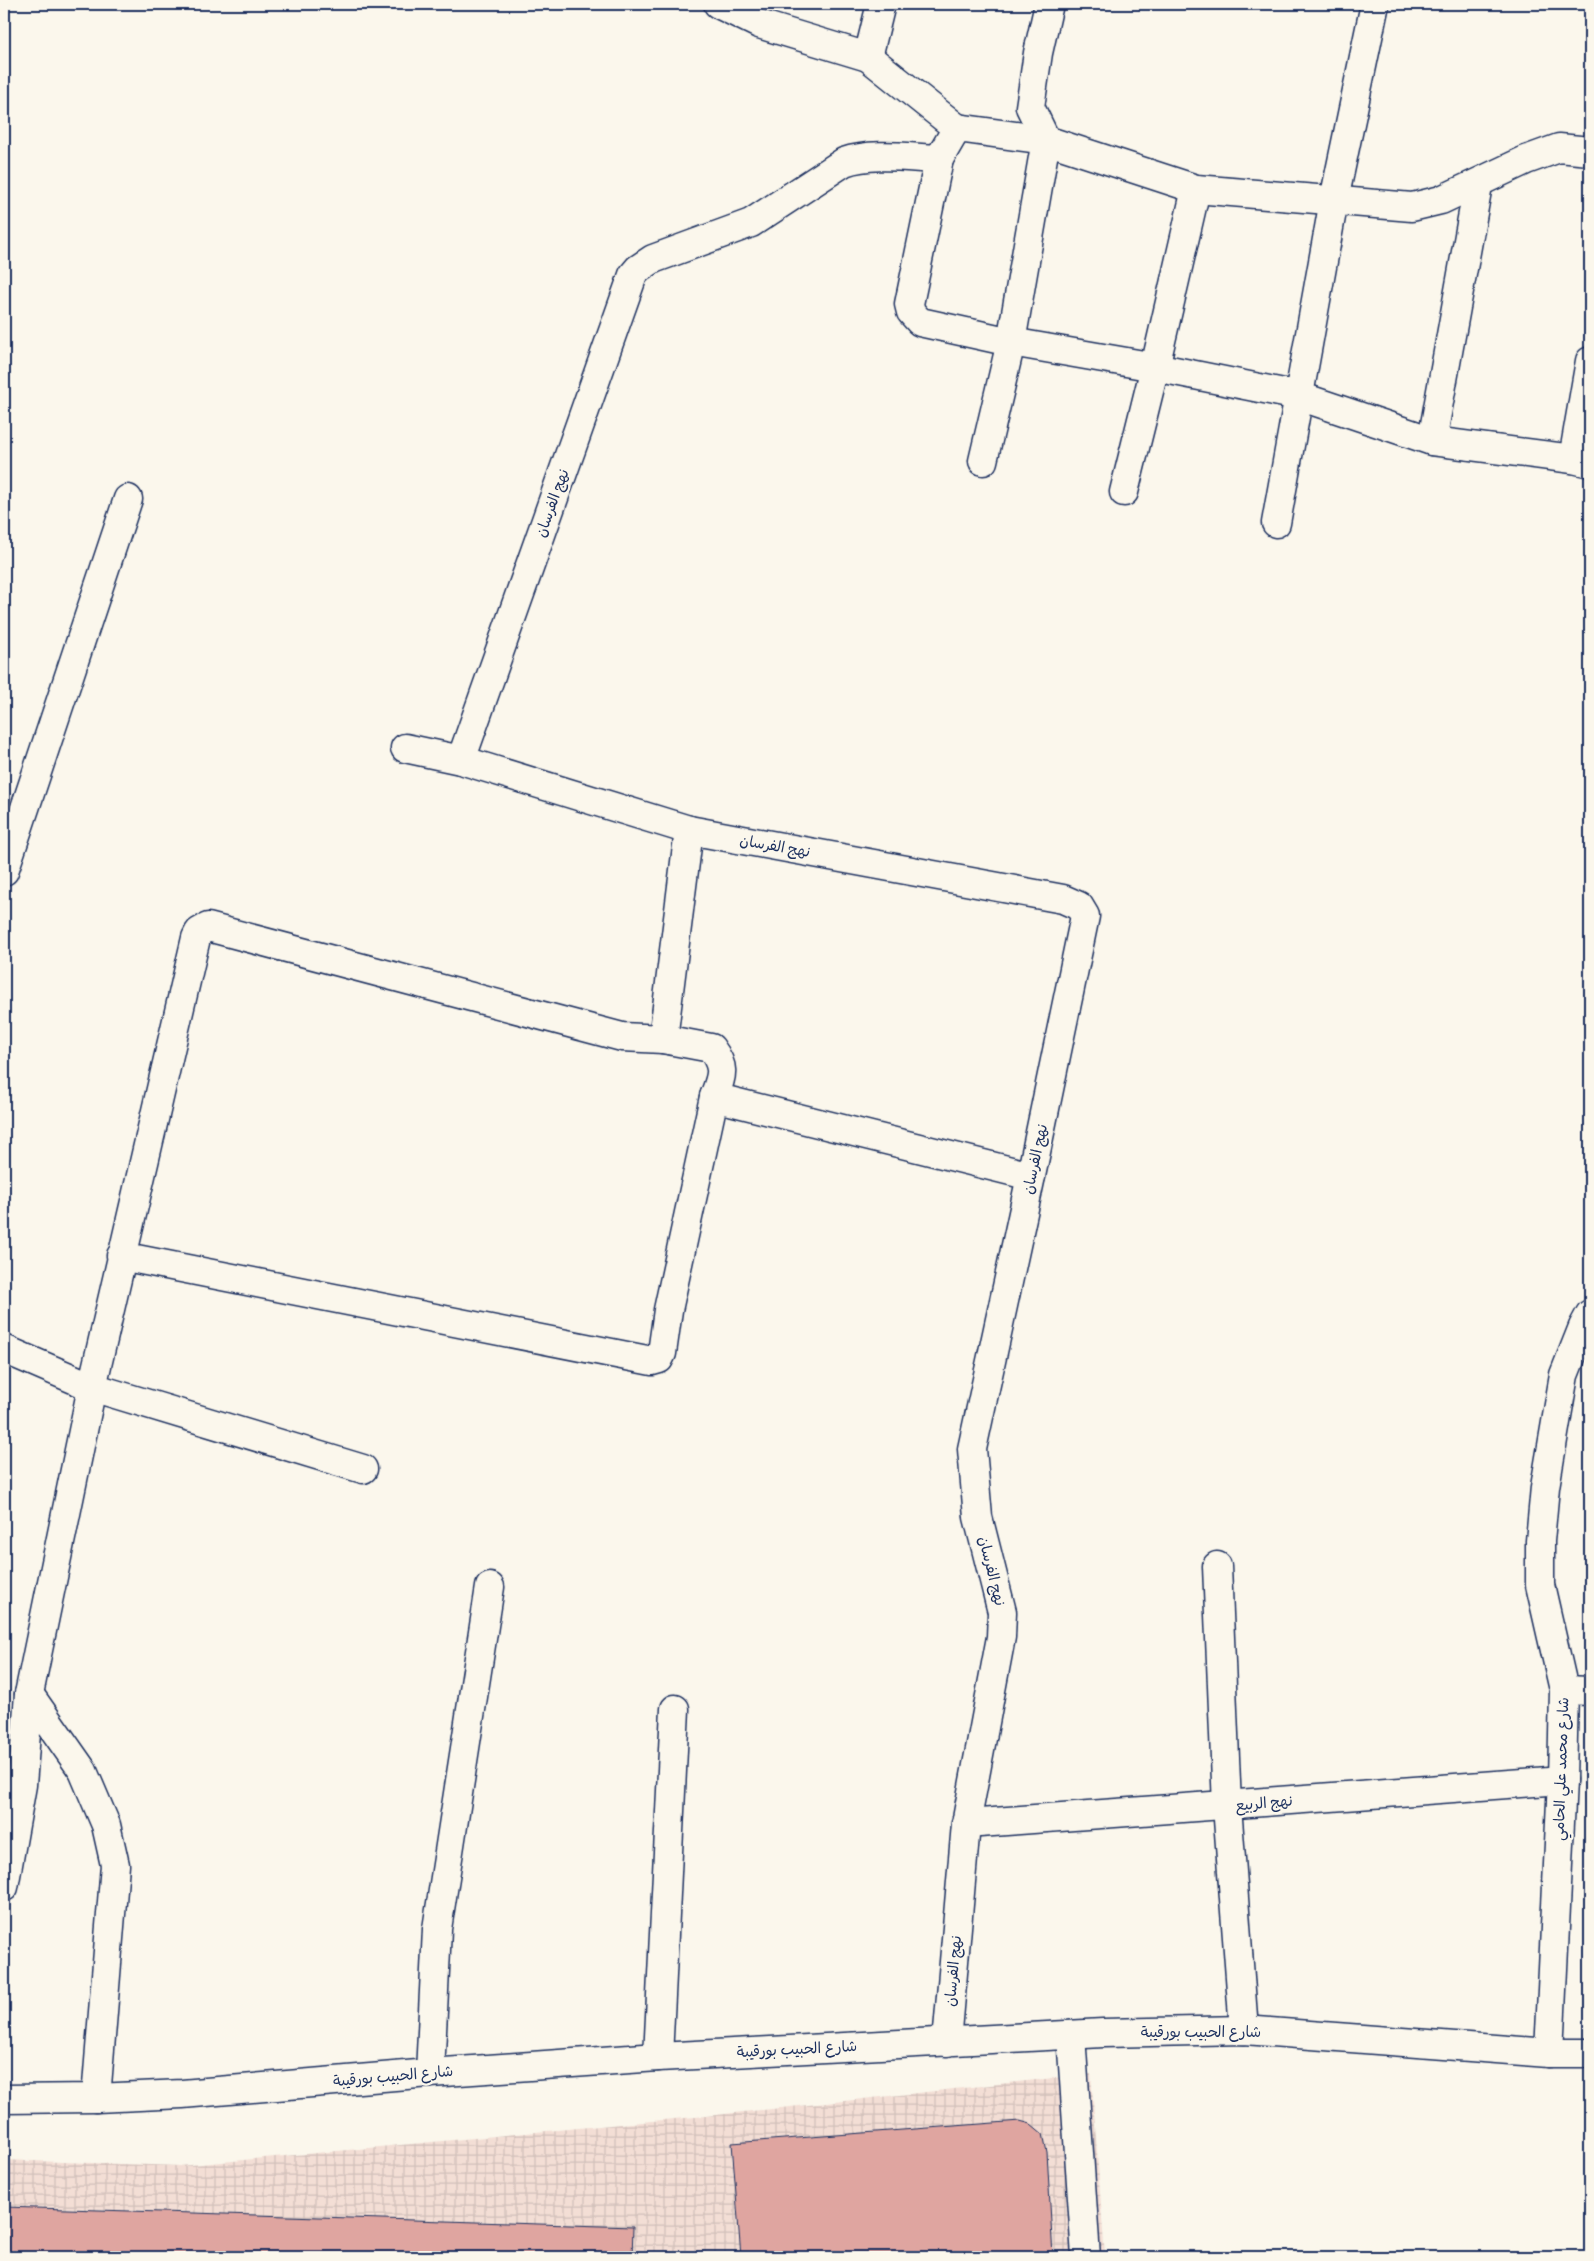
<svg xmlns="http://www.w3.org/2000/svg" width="1594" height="2261" font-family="Delius,'Playpen Sans Arabic',sans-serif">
<defs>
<pattern id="industrial-grid" width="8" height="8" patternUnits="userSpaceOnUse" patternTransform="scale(1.25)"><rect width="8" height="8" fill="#f3ded5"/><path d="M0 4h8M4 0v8" fill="none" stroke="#d0bfb9"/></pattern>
</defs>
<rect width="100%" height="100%" fill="#fbf7ec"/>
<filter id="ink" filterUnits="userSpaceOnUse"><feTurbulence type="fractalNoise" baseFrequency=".02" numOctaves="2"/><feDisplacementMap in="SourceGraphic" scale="10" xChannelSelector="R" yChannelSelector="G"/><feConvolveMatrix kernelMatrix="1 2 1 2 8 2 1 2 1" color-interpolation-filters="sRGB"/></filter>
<g filter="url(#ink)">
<!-- industrial -->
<path fill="url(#industrial-grid)" d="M1091,2074l14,183h-1101v-97l176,6 536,-51z"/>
<!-- building -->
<g fill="#dfa5a0" stroke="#1b2f5e">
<path d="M1020,2121l11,3 12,10 4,18 6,105h-312l-9,-114z"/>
<path d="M4,2207l629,20 -1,30h-628z"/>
</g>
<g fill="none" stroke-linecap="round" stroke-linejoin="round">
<!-- minor casing -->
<g stroke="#1b2f5e" stroke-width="31">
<g id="minor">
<path d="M718,4l41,20 109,33 89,71"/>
<path d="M868,57l13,-53"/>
<path d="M939,159l-30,145 2,8 9,10 91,20 144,25 144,29 133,45 141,18 17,4"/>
<path d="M1432,441l46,-256"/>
<path d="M1573,459l17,-98"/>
<path d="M983,461l28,-119 35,-202 -16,-33 8,-54 11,-49"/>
<path d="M1124,492l31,-125 41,-178"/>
<path d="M1276,523l58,-323 41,-196"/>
<path d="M405,748l56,12 228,70 374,69 16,7 6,10 -54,260 -59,273 6,68 24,95 -1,25 -35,187 -19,218"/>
<path d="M461,760l172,-485 5,-6 15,-10 98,-36 93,-61c29,-10 65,-4 95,-3l18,-31 89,12 150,49 216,18 29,-7 85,-40 33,-12 31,3"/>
<path d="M4,871l124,-372"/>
<path d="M663,1039l26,-209"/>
<path d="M714,1097l317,79"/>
<path d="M4,1349l88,38 271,82"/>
<path d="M1217,1566l10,240 17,224"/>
<path d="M1564,1690l26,1"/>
<path d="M29,1694l54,77 23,54 9,40 -19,233"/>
<path d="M966,1824l596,-44"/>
<path d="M4,1887l18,-102 7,-91 63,-307 104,-449 3,-6 9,-5 414,110 41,2 48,9c15,20 11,27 3,49l-46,213 -6,43 -3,6 -7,2 -531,-105"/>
<path d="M1071,2035l15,222"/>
<path d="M658,2057l17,-348"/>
<path d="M430,2073l7,-144 53,-342"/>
</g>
</g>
<!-- tertiary casing -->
<g stroke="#1b2f5e" stroke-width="31">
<g id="tertiary">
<path d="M1549,2053l13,-273 2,-90 -24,-105v-44l5,-54 19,-112 19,-48 7,-13"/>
<path d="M4,2099l92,-1 86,-4 248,-21 228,-16 445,-24 141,-3 305,23h41"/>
</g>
</g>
<!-- minor -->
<use href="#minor" stroke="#fbf7ec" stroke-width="28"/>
<!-- tertiary -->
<use href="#tertiary" stroke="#fbf7ec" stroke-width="28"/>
</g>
</g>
<g text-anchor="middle" stroke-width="4.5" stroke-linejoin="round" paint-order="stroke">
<!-- street labels -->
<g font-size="15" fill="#1b2f5e" stroke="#fbf7ec">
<text transform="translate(552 503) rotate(-70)" y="5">نهج الفرسان</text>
<text transform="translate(775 846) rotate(10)" y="5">نهج الفرسان</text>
<text transform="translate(1035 1159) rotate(-78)" y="5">نهج الفرسان</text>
<text transform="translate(992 1571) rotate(76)" y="5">نهج الفرسان</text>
<text transform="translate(1561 1769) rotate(-88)" y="5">شارع محمد علي الحامي</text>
<text transform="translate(1264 1803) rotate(-5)" y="5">نهج الربيع</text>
<text transform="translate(953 1971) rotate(-85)" y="5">نهج الفرسان</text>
<text x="1201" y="2037">شارع الحبيب بورقيبة</text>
<text transform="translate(797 2049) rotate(-3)" y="5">شارع الحبيب بورقيبة</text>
<text transform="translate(393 2076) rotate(-5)" y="5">شارع الحبيب بورقيبة</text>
</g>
</g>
<!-- margin -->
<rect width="1594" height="2261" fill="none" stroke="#fbf7ec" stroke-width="20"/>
<rect x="10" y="10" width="1574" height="2241" fill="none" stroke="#1b2f5e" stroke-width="2" filter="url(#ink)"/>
</svg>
